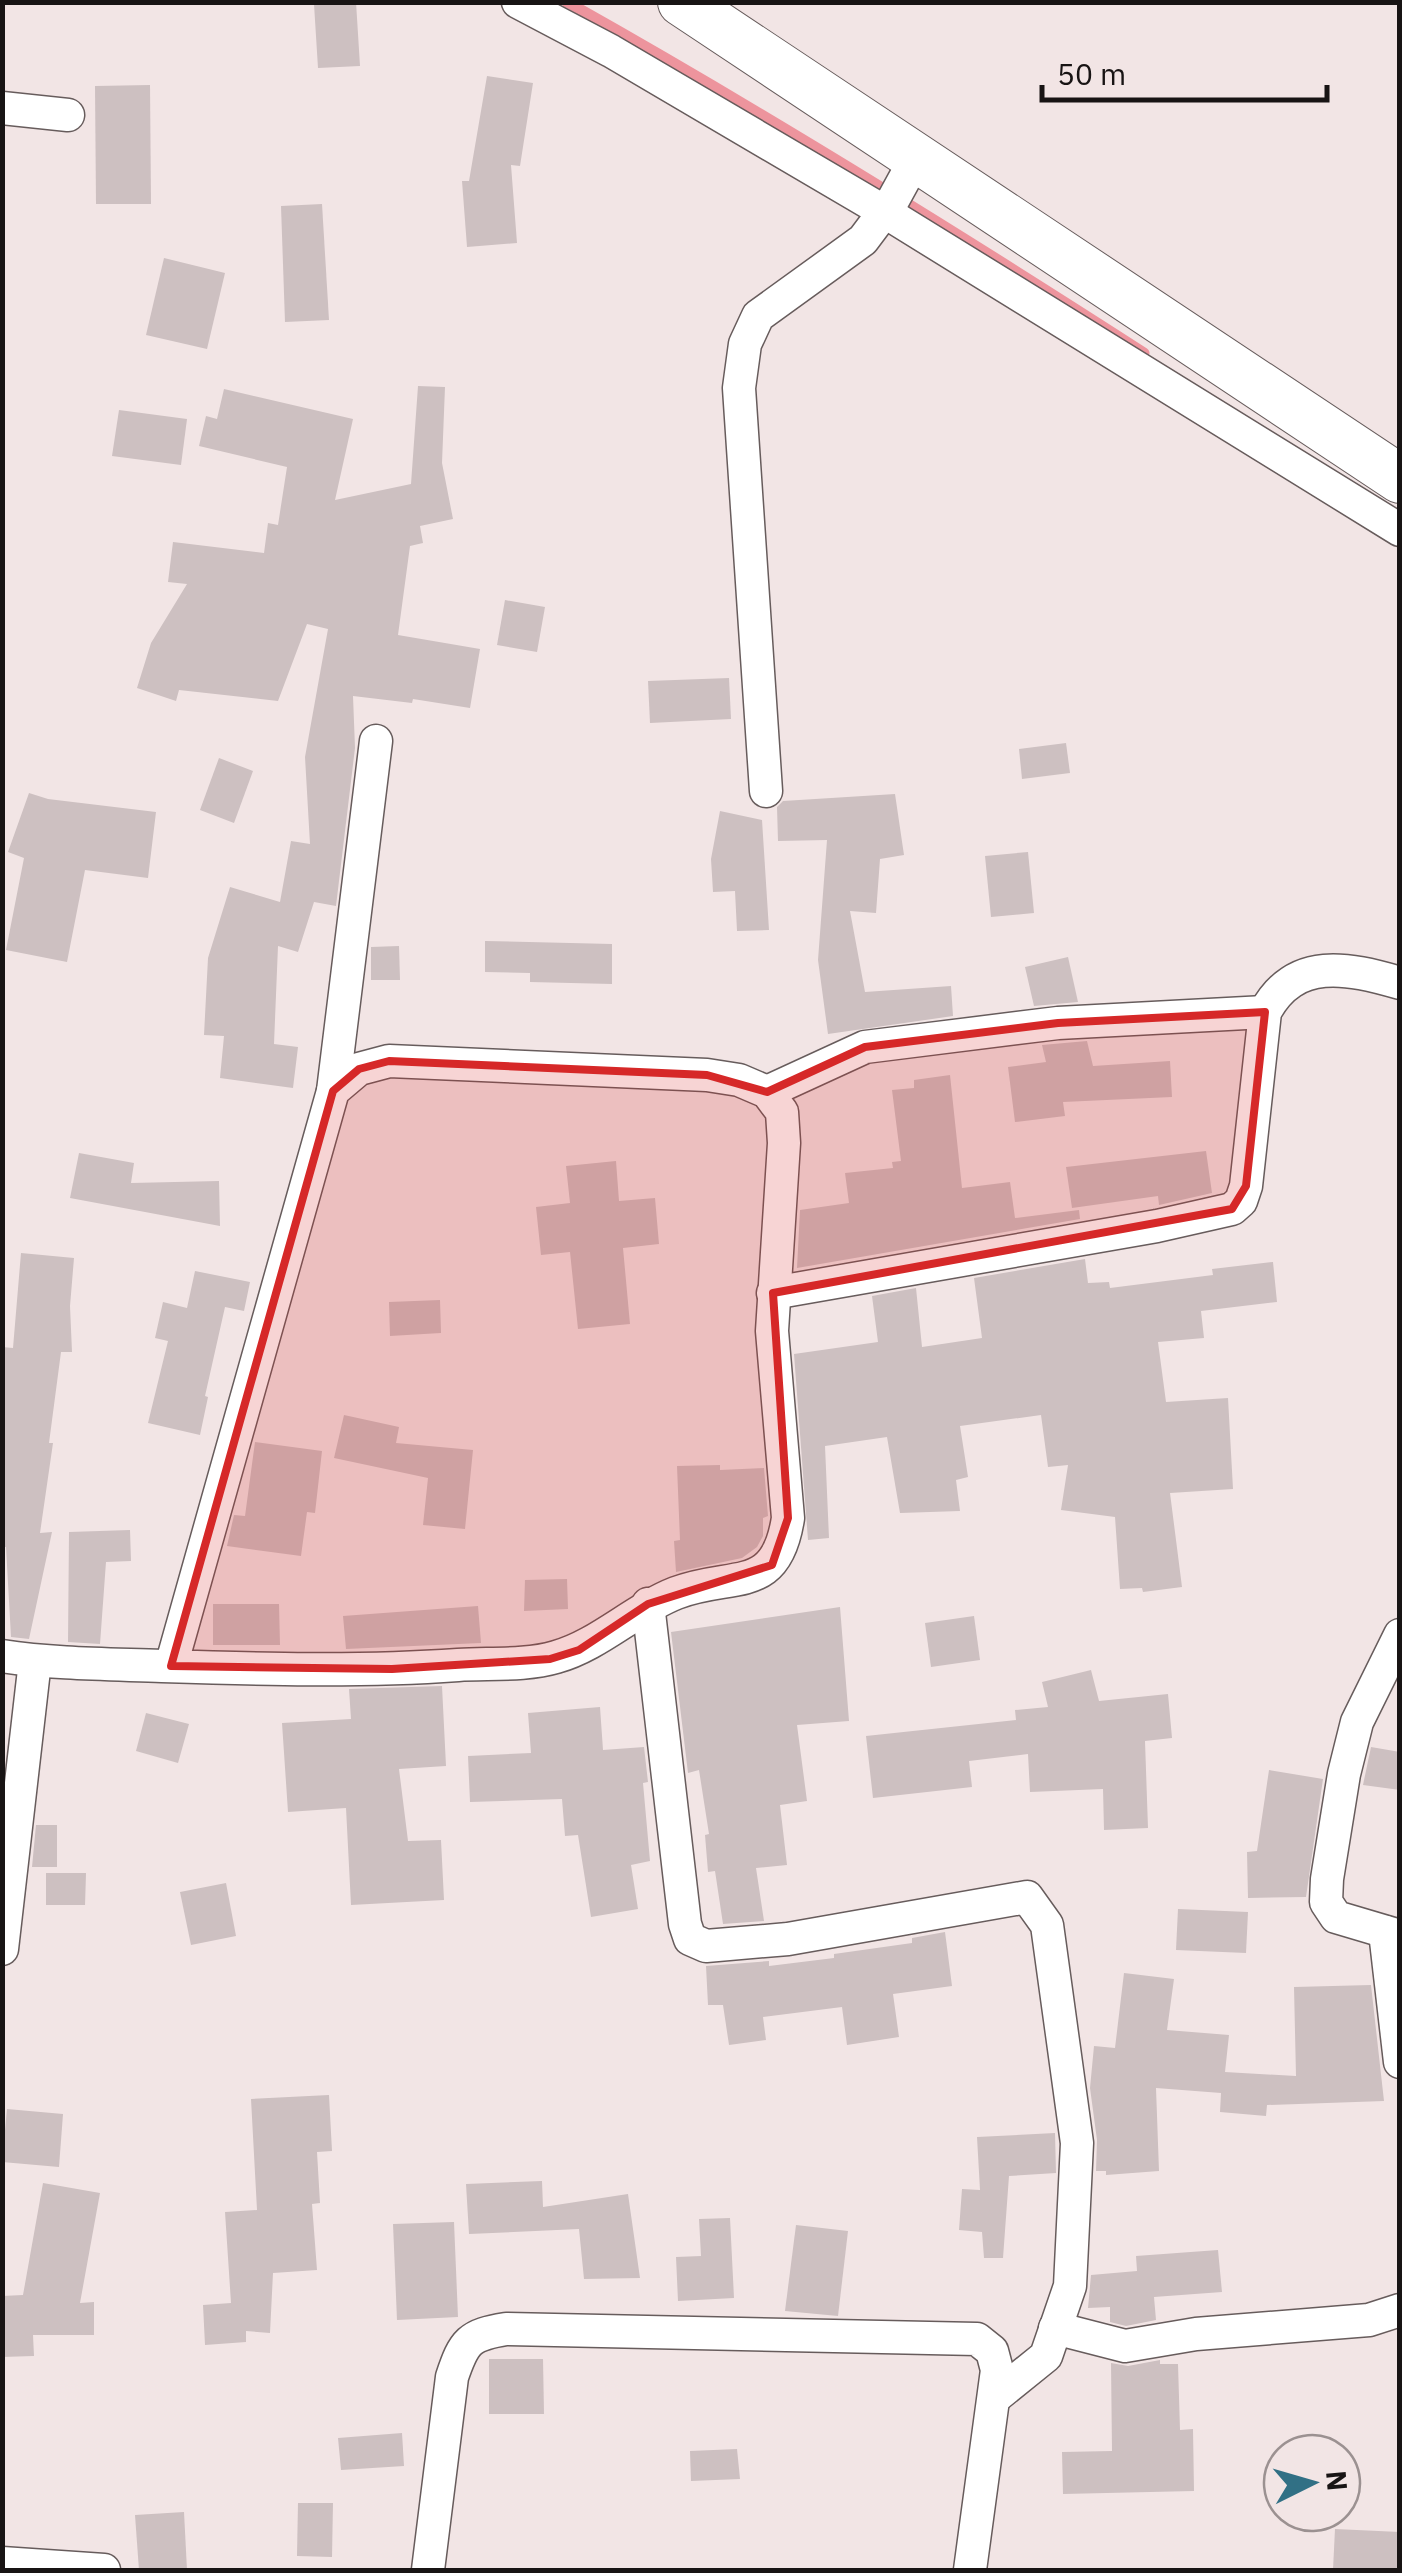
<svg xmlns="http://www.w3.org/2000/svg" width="1402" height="2573" font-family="'IBM Plex Sans',sans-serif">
<rect width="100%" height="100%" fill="#f2e5e5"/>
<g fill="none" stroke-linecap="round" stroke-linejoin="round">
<!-- stream -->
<path stroke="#ed949d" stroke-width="11" d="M567,2c198,111 386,228 577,351"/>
</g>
<!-- building -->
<g fill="#cdc0c1">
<path d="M356,2l4,64 -42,2 -4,-64z"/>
<path d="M487,76l46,7 -13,83 -9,-1 6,78 -50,4 -5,-66h7z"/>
<path d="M150,85l1,119h-55l-1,-118z"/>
<path d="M322,204l7,116 -44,2 -4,-116z"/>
<path d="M164,258l61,15 -18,76 -61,-14z"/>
<path d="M418,386l27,1 -3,76 11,56 -33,7 3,17 -13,3 -12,89 82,14 -10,59 -57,-9 -1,4 -59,-7 2,52 -19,158 -22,-4 -16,50 -20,-6 -4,98 24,3 -5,41 -73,-10 4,-42 -20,-1 4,-77 22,-71 50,15 11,-61 19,3 -5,-87 23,-128 -21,-5 -29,77 -99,-11 -3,11 -39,-13 14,-45 36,-59 -19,-2 5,-40 91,11 4,-30 10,2 9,-58 -88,-21 7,-30 11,3 7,-30 129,30 -18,81 76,-16z"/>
<path d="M119,410l68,9 -6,46 -69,-9z"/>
<path d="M505,600l40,7 -8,45 -40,-7z"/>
<path d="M729,678l2,41 -81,4 -2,-42z"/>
<path d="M1066,743l4,30 -48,6 -3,-30z"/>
<path d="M219,758l34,13 -19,52 -34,-13z"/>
<path d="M29,793l19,6 108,13 -8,66 -63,-8 -18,92 -61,-12 18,-92 -16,-6z"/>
<path d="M895,794l9,61 -24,4 -4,54 -26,-2 15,81 86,-6 2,30 -125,18 -10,-74 9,-120 -49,1 -1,-34 6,-6z"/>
<path d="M720,811l42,9 7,110 -32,1 -2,-40 -22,1 -2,-33z"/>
<path d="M1028,852l6,61 -43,4 -6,-61z"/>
<path d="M485,941l127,3v40l-82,-2v-9l-45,-1z"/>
<path d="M399,946l1,34h-29v-33z"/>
<path d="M1068,957l10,45 -44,4 -9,-39z"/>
<path d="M1087,1041l6,25 77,-5 2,36 -109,5 2,14 -50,6 -7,-55 38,-5 -4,-17z"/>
<path d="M950,1075l12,113 48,-6 5,36 64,-8 1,9 -283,49 3,-58 49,-7 -4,-30 48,-5 -1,-6 9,-1 -9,-71 22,-2v-8z"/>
<path d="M1206,1151l6,42 -53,12 -1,-9 -86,12 -6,-41z"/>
<path d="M79,1153l55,10 -3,20 88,-2 1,45 -150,-28z"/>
<path d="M616,1161l3,40 36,-3 4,46 -36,4 7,76 -52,5 -8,-77 -29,3 -5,-48 34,-4 -4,-37z"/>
<path d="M21,1253l53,5 -4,48 2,46h-11l-12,91h4l-13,90 12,-1 -23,107 -18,-2 -5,-90h-4v-200l11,1z"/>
<path d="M1085,1259l3,24 21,-1 1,6 103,-13 -1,-6 61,-7 4,40 -76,9 3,27 -46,4 8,60 62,-4 5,91 -63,4 12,94 -39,5 -1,-4 -22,1 -5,-72 -54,-7 7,-45 -20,2 -7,-52 -81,11 8,51 -12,3 4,31 -60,2 -13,-76 -62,9 4,92 -21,2 -14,-186 84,-12 -6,-46 44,-8 6,59 60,-9 -8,-60z"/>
<path d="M195,1271l55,11 -6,29 -19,-4 -20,89 3,1 -8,38 -52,-12 20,-82 -13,-3 8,-36 24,6z"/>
<path d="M440,1300l1,33 -51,3 -1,-34z"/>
<path d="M344,1415l55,12 -3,16 77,7 -8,79 -42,-4 5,-47 -94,-20z"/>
<path d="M255,1442l67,9 -7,62 -8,-1 -6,44 -74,-10 7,-31 11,1z"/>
<path d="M720,1465v5l44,-2 4,48 -5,2v18l-6,11 -15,11 -66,14 -2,-31 6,-1 -3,-74z"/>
<path d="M130,1530l1,31 -25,1 -6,82 -32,-2 1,-110z"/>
<path d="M567,1579l1,30 -44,2 1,-31z"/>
<path d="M213,1604h66l1,41h-67z"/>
<path d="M478,1606l3,37 -135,6 -3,-33z"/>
<path d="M840,1607l9,114 -52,4 10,76 -27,4 7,60 -31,3 8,53 -41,3 -8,-53 -7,1 -3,-37 4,-1 -10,-64 -11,3 -17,-141z"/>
<path d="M974,1616l6,44 -49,7 -6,-44z"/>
<path d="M1091,1670l8,31 69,-7 4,44 -27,3 3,87 -44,2 -1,-41 -73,3 -2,-38 -59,7 3,26 -99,11 -7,-62 150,-16 -1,-10 33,-3 -6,-25z"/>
<path d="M442,1686l4,80 -47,3 9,72 33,-1 3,60 -93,5 -5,-97 -58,4 -6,-89 69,-4 -2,-30z"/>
<path d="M600,1707l3,43 41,-3 4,35 -5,1 7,78 -19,4 7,44 -47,8 -13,-82 -13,1 -3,-37 -92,3 -2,-46 63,-3 -3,-40z"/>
<path d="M146,1713l43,11 -11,39 -42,-12z"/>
<path d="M1371,1747l29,5v38l-37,-5z"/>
<path d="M1269,1770l54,9 -17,118 -58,1 -1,-46 10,-1z"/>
<path d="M36,1825h21v42h-25z"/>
<path d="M46,1873h40l-1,32h-39z"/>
<path d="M226,1883l10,53 -45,9 -11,-53z"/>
<path d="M1178,1909l70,3 -2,41 -70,-3z"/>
<path d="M945,1932l7,54 -59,8 6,43 -52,8 -5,-38 -79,10 3,23 -37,5 -6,-40h-15l-2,-39 63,-5v5l65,-8v-4l78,-11v-5z"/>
<path d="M1124,1973l50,6 -7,51 62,5 -4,37 71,4 -2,-89 77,-2 13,116 -117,4 -1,11 -46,-4 1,-19 -65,-5 3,83 -53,4v-4h-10l1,-31 -7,-52 4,-42 21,2z"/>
<path d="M329,2095l3,56 -15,1 3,51 -8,1 5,66 -44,3 -3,60 -24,-2v11l-41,3 -2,-40 28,-2 -6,-91 32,-2 -6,-111z"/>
<path d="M7,2109l56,5 -4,53 -57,-5z"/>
<path d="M1055,2133l1,40 -47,3 -6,82h-19l-2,-26 -23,-2 3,-41 18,1 -3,-53z"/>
<path d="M542,2181l1,26 85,-13 12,84 -56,1 -5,-50 -110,5 -3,-50z"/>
<path d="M43,2183l57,10 -20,110 14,-1v33h-61l1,21 -32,1v-61l21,-1z"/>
<path d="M730,2218l4,80 -56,3 -2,-44 25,-1 -2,-37z"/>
<path d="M454,2222l4,95 -61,3 -4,-96z"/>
<path d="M796,2225l52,6 -10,85 -53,-5z"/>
<path d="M1218,2250l4,42 -68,5 2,23 -30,6 -16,-4v-15l-22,1 3,-33 46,-4 -1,-15z"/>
<path d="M489,2359h54l1,55h-55z"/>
<path d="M1160,2360v4h18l2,66 13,-1 1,62 -131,3 -1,-42 50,-1 -1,-88 17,3z"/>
<path d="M402,2433l2,33 -63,4 -3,-32z"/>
<path d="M737,2449l3,30 -49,2 -1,-30z"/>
<path d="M298,2503h35l-1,54 -35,-1z"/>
<path d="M184,2512l3,58h-48l-4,-55z"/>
<path d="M1335,2529l65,3v38h-67z"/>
</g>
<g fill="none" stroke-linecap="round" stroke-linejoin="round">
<!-- street casing -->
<g stroke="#675c5c" stroke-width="35">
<g id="street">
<path d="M518,2l93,49 274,161 515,318"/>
<path d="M2,108l66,7"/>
<path d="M766,791l-27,-403 6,-44 13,-28 105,-76 30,-40 23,-42"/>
<path d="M333,1091l43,-350"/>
<path d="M767,1092l98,-45 193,-24 207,-11"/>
<path d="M773,1293l384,-67 75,-17 9,-8 5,-15 19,-174c30,-56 83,-44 135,-29"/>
<path d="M648,1604l37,320 5,15 16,7 82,-7 239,-42 20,28 30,218 -7,143 -24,70 -52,42"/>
<path d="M1400,1635l-43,87 -13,52 -17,105 -1,23 10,15 64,19"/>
<path d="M2,1656c53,8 107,8 160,10 98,3 197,6 296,-1 31,-2 68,1 98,-8 43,-12 77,-47 120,-64 57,-22 100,3 112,-75l-16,-187 12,-188 -2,-31 -15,-20 -28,-12 -32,-5 -318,-14 -30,8 -26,22 -162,575"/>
<path d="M1385,1932l15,130"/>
<path d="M2,1949l33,-288"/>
<path d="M1055,2328l70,18 71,-12 173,-14 31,-10"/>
<path d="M2,2563l102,7"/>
<path d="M428,2570l24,-193c12,-36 17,-42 54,-48l471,10 15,12 5,19 -27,200"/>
</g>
</g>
<!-- secondary casing -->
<g stroke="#675c5c" stroke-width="50">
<path id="secondary" d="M682,2l718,477"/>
</g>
<!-- street -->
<use href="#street" stroke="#fff" stroke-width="32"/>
<!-- secondary -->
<use href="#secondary" stroke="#fff" stroke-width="48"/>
</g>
<!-- marked area -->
<path fill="#d62828" fill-opacity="0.2" stroke="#d62828" stroke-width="8" stroke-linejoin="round" d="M1265,1012l-19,174 -14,23 -459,84 15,225 -16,47 -124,39 -69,46 -29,9 -158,10 -221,-3 162,-575 26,-22 30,-8 318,14 60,17 98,-45 193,-24z"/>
<!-- border -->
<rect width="1402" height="2573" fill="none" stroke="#181414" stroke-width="10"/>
<!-- north arrow -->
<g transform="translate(1312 2483) rotate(85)"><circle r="48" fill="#f2e5e5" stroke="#9b9191" stroke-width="2.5"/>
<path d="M0-8L18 38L0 25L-18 38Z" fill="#317085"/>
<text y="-15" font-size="28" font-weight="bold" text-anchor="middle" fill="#181414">N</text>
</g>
<!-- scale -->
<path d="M1042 85v15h285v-15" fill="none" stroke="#181414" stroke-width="5"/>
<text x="1057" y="85" font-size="30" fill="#181414" stroke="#f2e5e5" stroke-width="8" paint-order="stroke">50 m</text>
</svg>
